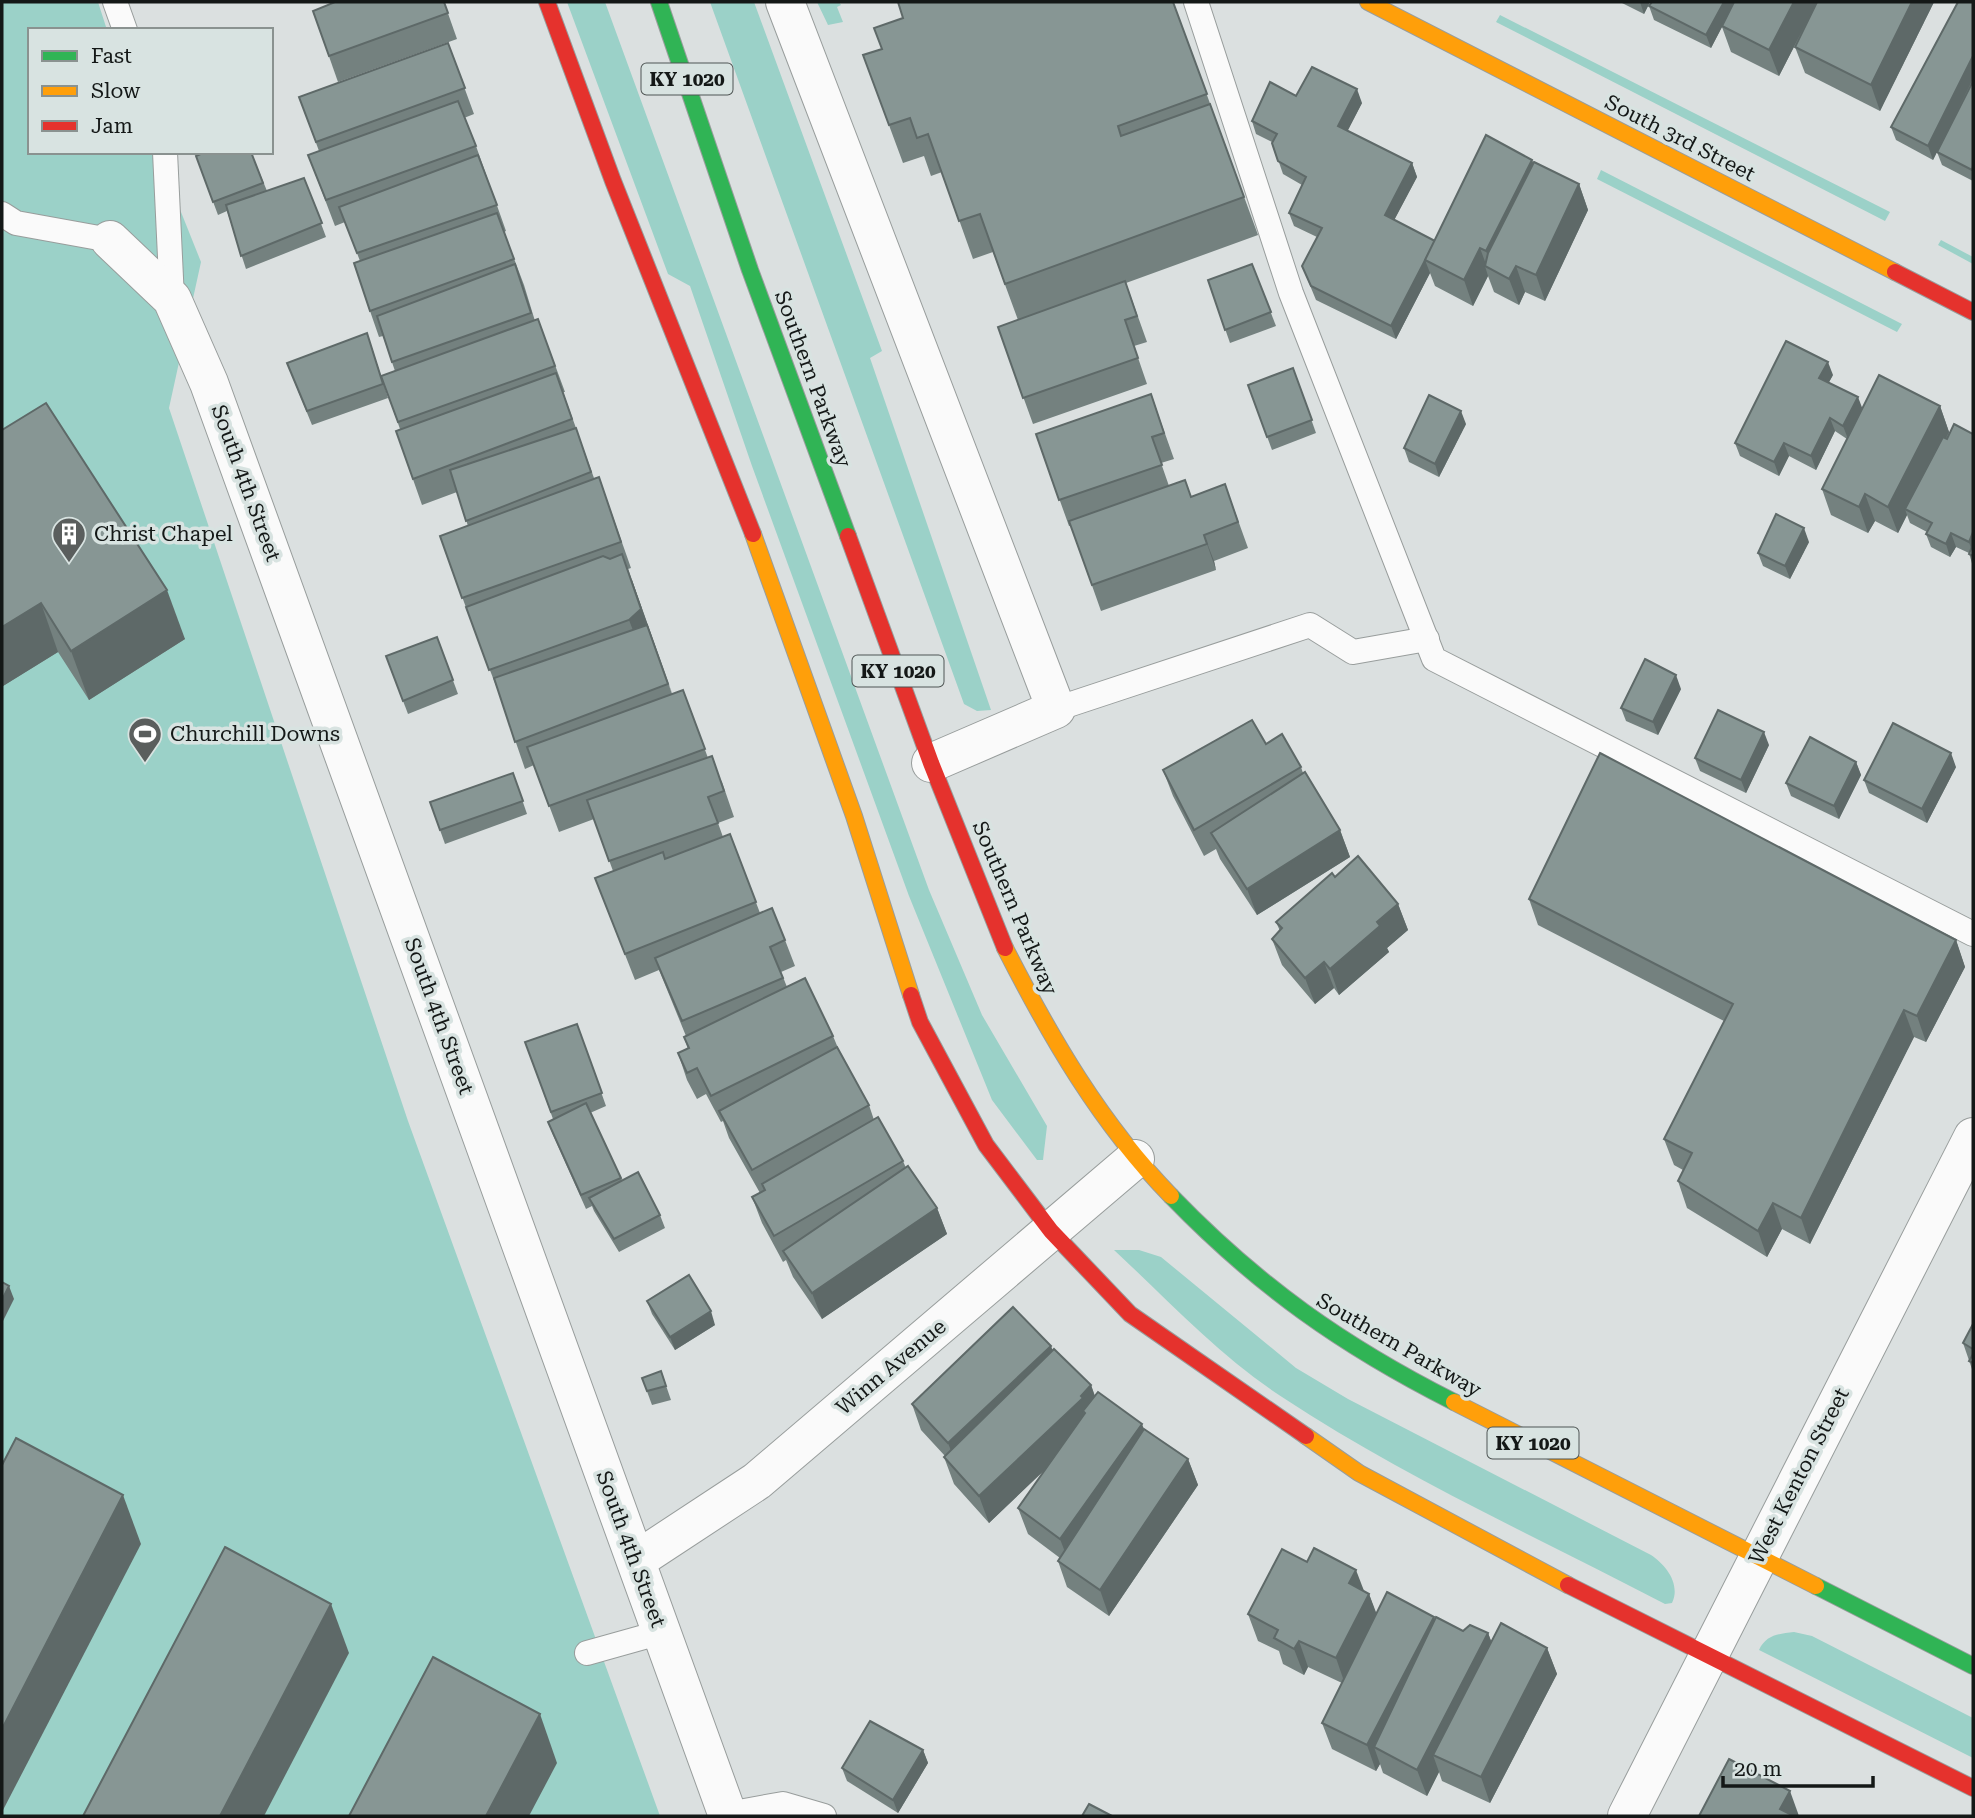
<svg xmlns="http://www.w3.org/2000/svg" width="1975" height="1818" font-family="'Roboto Serif',serif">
<rect width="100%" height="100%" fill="#dbe0e0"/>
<!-- green -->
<g fill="#9bd1c8">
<path d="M2,2h96l9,28h-77v122h127l44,110 -32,146 239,713 252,695h-658z"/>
<path d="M567,2h38l324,888 53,125 65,111 -4,34h-6l-45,-60 -83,-204 -157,-430 -62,-180 -22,-12z"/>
<path d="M710,2h44l128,349 -12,7 121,352 -14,1 -13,-7z"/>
<path d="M817,2h22l2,3 -4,2 6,15 -15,3z"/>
<path d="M1500,15l390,197 -5,9 -389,-199z"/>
<path d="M1601,170l301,154 -5,8 -300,-153z"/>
<path d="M1941,240l32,17v7l-35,-19z"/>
<path d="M1114,1250h25l22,7 135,111 52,31 303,156c15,10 30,29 21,48l-7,1c-128,-67 -262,-127 -383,-207 -62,-40 -114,-97 -168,-147z"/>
<path d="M1794,1632l18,4 161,82v40l-214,-108c7,-15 19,-16 35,-18z"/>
</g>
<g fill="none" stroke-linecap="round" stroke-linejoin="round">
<!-- lane casing -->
<g stroke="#989d9c" stroke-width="26">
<g id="lane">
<path d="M115,2l10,28"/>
<path d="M1196,2l95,291 143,366 539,275"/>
<path d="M165,152l7,147"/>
<path d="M2,214l14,9 94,17"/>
<path d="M1056,709l254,-84 43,27 74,-13"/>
<path d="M587,1653l75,-21"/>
<path d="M728,1814l55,-10 41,12"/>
</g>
</g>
<!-- street casing -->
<g stroke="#989d9c" stroke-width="40">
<g id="street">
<path d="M785,2l271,707 -125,54"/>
<path d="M110,240l62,59 37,84 519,1433"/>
<path d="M637,1560l120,-79 378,-322"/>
<path d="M1627,1816l346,-679"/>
</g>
</g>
<!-- fast casing -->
<g stroke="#989d9c" stroke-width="18">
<g id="fast">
<path d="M659,2l91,268 98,266"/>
<path d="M1171,1196c87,90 172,150 283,206"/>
<path d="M1816,1586l157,80"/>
</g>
</g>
<!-- slow casing -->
<g stroke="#989d9c" stroke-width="18">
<g id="slow">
<path d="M1368,2l527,270"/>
<path d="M753,534l101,282 57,179"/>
<path d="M1005,948c46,90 95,175 166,248"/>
<path d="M1454,1402l362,184"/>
<path d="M1306,1436l53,37 209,112"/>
</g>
</g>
<!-- jam casing -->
<g stroke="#989d9c" stroke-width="18">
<g id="jam">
<path d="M547,2l66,179 140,353"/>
<path d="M1895,272l78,40"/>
<path d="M848,536l83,227 74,185"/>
<path d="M911,995l9,27 66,123 65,86 79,83 176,122"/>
<path d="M1568,1585l405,203"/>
</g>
</g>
<!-- lane -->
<use href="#lane" stroke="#fafafa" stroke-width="24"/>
<!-- street -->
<use href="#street" stroke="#fafafa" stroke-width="38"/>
<!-- fast -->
<use href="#fast" stroke="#30b455" stroke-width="16"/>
<!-- slow -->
<use href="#slow" stroke="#ff9f0a" stroke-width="16"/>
<!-- jam -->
<use href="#jam" stroke="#e5322d" stroke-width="16"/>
</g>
<!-- wall -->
<g fill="#74817f">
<path d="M444,2l13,37 -119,43 -25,-71z"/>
<path d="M1173,2l85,233 -132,48 21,59 -13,4 13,38 -114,40 -35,-97 20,-7 -25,-68 -20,7 -31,-87 -11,4 -7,-20 -21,7 -40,-108 19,-6z"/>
<path d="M1620,2h30l-6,12z"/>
<path d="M1817,2l-38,74 -48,-24 -9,-25 -11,21 -57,-28 -5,-14z"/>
<path d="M1934,2l-54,109 -75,-38 -10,-26z"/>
<path d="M1973,2v77l-40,81 -37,-20 -5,-13z"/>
<path d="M448,43l26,71 -10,4 12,28 30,85 -2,1 20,53 11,36 3,-2 27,73h-2l31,86 5,-1 32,91 -3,1 44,125 11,-4 25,68 14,24 12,35 -16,6 5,14 7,-3 30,79 25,27 10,26 -14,6 6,15 46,49 5,12 31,57 5,15 29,41 3,7 31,40 10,26 -125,85 -29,-42 -7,-17 -3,2 -21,-39 -10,-26 8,-4 -31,-55 -6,-17 -2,1 -15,-28 -9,5 -10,-19 -9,-27 10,-4 -4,-12 2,-1 -27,-66 -24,10 -40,-102 18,-7 -19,-52 -35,13 -25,-67 -9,4 -25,-73 -28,-72 -32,-88 28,-10 -11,-34 -35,13 -26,-74 4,-2 -18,-51 6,20 -76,27 -20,-49 75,-43 14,43 14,-5 -12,-35 -4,1 -9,-26 -10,-50 -15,-39 -10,4 -27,-71 11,-4 -20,-54z"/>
<path d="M1973,81v100l-31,-16 -5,-13z"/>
<path d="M1296,96l66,7 -15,28 65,32 5,14 -23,43 41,21 97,-81 1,3 46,21 9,26 -43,91 -20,-9 -6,13 -25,-13 -6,-16 -15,30 -38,-20 -5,-13 -34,66 -80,-39 -14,-34 15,-29 -23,-11 -5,-13 13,-28 -19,-11 -11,-32 -16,-8 -4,-13z"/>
<path d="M251,152l16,39 37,-13 22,59 -80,32 -19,-58 -9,4 -22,-59z"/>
<path d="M1252,264l24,62 -46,17 -22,-63z"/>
<path d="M1293,368l23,65 -44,17 -24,-65z"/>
<path d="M1833,375l-4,7 33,27 78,-3 9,26 24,2v133l-4,-14 -13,-6 -6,10 -19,-10 -5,-13 1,-2 -17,-9 -3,-8 -9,18 -23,-12 -7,12 -37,-18 -9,-26 25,-50 -12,-8 -19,39 -27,-14 -10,20 -39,-20 -5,-13z"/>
<path d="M1151,394l23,65 -13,4 8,23 22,11 34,-13 23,64 -34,13 2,9 -115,41 -30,-85h-2l-33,-92z"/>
<path d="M1466,424l-27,53 -30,-15 -5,-14z"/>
<path d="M2,430l183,209 -96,61 -31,-48 -55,34 -1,-2z"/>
<path d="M1809,542l-19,37 -27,-13 -5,-13z"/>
<path d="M437,637l21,57 -50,20 -22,-58z"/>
<path d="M1681,689l-23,46 -32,-14 -5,-13z"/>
<path d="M1266,744l35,23 2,6 37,57 10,27 -93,58 -37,-56 -4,-10 -12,7 -31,-60 -10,-26z"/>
<path d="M1769,745l-23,48 -46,-22 -5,-13z"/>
<path d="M1856,762l5,13 -22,44 -48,-23 -5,-13z"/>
<path d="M1956,767l-29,56 -58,-30 -5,-13z"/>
<path d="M513,773l14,41 -82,30 -15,-42z"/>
<path d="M1335,877l63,27 10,26 -21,18 2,4 -50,43 -5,-7 -19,16 -33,-39 -10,-26 8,-8 -4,-9z"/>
<path d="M1529,899l427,41 9,27 -39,75 -12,-5 -104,207 -28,-15 -15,28 -80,-49 -9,-27 5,-11 -9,-5 -10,-26 60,-118 -186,-96z"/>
<path d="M577,1024l29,82 -16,7 32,67 38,35 5,13 -46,24 -25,-41 -2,-5 -6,3 -33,-74 -5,-13 5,-3 -28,-77z"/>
<path d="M647,1301l68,24 -40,25 -23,-36z"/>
<path d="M1973,1324v48l-10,-29z"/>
<path d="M1051,1346l1,5 39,34 4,11 93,63 10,26 -89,131 -42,-29 -9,-26 2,-3 -32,-24 -10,-26 28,-40 -57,55 -35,-39 -10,-27 1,-1 -24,-26 -9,-26z"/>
<path d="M661,1371l10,29 -19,5 -10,-27z"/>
<path d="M1364,1591l5,3 7,20 58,3 1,3 28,11 25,2 3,8 56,7 10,26 -67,129 -48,-22 -3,-9 -12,24 -44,-23 -3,-9 -4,7 -44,-22 -10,-26 20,-40 -34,-16 -4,8 -21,-11 -4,-13 -21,-10 -10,-27z"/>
<path d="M923,1750l5,13 -30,50 -51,-32 -5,-13z"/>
</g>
<!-- shaded-wall -->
<g fill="#5e6968">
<path d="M1640,2h10l-6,12z"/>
<path d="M1724,2h11l-24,46 -5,-13z"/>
<path d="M1794,2h23l-38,74 -10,-26z"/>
<path d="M1912,2h22l-54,109 -9,-26z"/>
<path d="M1973,56v23l-40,81 -5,-14z"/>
<path d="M1357,89l5,14 -19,37 -5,-14z"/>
<path d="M1532,160l9,26 -48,84 -7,-19z"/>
<path d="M1412,163l5,14 -27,51 -5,-13z"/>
<path d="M1579,184l9,26 -43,91 -9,-26z"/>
<path d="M1435,241l-10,19 5,13 -34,66 -5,-13z"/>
<path d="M1480,248l7,19 -2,-1 3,10 -15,30 -9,-26z"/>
<path d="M1516,266l9,26 -6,13 -10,-26z"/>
<path d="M1828,362l5,13 -9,16 -5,-13z"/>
<path d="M1858,397l5,13 -15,29 -5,-13z"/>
<path d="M1940,406l9,26 -40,79 -4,-2 2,6 -9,18 -10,-26z"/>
<path d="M1461,411l5,13 -27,53 -4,-13z"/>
<path d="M1830,418l5,13 -19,39 -5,-14z"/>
<path d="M1784,443l5,13 -10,20 -5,-14z"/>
<path d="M1865,494l10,27 -7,12 -9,-26z"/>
<path d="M1804,528l5,14 -19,37 -5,-13z"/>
<path d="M1973,532v23l-4,-13z"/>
<path d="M1951,533l5,14 -6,10 -4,-13z"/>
<path d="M1204,535l10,26 2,9 -9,-26z"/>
<path d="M632,580l46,130 -28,-77 -11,13 -10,-26z"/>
<path d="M167,590l18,49 -96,61 -18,-49z"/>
<path d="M41,603l17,49 -55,34 -1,-4v-55z"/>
<path d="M1676,675l5,14 -23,46 -5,-13z"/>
<path d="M1764,732l5,13 -23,48 -5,-13z"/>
<path d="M1951,753l5,14 -29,56 -5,-14z"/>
<path d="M1856,762l5,13 -22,44 -5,-13z"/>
<path d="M1340,830l10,27 -93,58 -10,-26z"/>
<path d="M1398,904l10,26 -21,18 2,4 -50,43 -9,-26 47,-47z"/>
<path d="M1956,940l9,27 -39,75 -9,-26z"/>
<path d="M1324,962l10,26 -19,16 -10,-26z"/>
<path d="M1904,1010l10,27 -104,207 -9,-26z"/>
<path d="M1773,1203l9,26 -15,28 -9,-26z"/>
<path d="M937,1208l10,26 -125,85 -10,-26z"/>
<path d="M9,1286l5,13 -12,24v-23z"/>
<path d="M711,1311l4,14 -40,25 -5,-13z"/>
<path d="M1051,1346l9,26 -102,97 -10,-26z"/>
<path d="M1091,1385l9,27 -15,1 -2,-2 6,17 -100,95 -10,-27z"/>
<path d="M1142,1424l10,26 -82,115 -10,-26z"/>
<path d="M1188,1459l10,26 -89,131 -9,-26z"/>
<path d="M123,1495l18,49 -139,268v-83z"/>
<path d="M1356,1570l10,26 -17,-13z"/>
<path d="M1369,1594l10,26 -34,64 -9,-26z"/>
<path d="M331,1604l18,49 -85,163h-44z"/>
<path d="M1434,1617l9,26 -69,104 6,17 -4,7 -9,-26z"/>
<path d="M1488,1633l10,26 -65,96 6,17 -12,24 -10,-26z"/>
<path d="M1299,1641l9,26 -4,8 -10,-26z"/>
<path d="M1547,1648l10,26 -67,129 -9,-26z"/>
<path d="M540,1714l17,49 -28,53h-43z"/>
<path d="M923,1750l5,13 -30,50 -5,-13z"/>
<path d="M1790,1791l9,25h-16l-3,-7z"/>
</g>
<!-- building -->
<g fill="#879694" stroke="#5e6968" stroke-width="2">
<path d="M332,2h112l4,11 -119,43 -16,-45 20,-8z"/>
<path d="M898,2h275l34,92 -89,32 3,10 89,-32 34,93 -239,87 -25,-70 -21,7 -31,-87 -11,4 -7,-20 -21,7 -26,-70 19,-6 -8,-21 29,-10z"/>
<path d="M1652,2h72l-18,33 -57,-29z"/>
<path d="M1734,2h60l-25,48 -47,-24z"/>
<path d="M1817,2h95l-41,83 -76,-38z"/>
<path d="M1958,2h15v54l-45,90 -37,-19z"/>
<path d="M448,43l17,45 -149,54 -17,-45z"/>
<path d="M1312,67l45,22 -19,37 74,37 -27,52 50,26 -44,85 -80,-40 -9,-20 20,-38 -33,-15 17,-36 -28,-16 -6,-18 5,-9 -25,-13 18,-39 26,14z"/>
<path d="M1973,81v85l-1,4 -35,-18z"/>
<path d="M458,101l18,45 -150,54 -18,-45z"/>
<path d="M1486,135l46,25 -46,91 -6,-3 -16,32 -39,-20z"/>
<path d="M205,152h46l12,31 -50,19 -17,-46z"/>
<path d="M478,155l19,50 -140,48 -18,-46z"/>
<path d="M1534,162l45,22 -43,91 -20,-9 -7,13 -24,-13 3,-13z"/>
<path d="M304,178l18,45 -81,33 -15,-51z"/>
<path d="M497,213l17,46 -144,52 -16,-48z"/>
<path d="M515,264l16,49 -139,49 -15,-46z"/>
<path d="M1252,264l19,48 -46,18 -17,-50z"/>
<path d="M1125,281l12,35 -12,4 13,38 -115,40 -25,-71z"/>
<path d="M538,319l17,47 -157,56 -17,-46z"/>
<path d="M367,333l16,51 -76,27 -20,-48z"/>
<path d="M1786,341l42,21 -9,16 39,19 -15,29 -13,-8 -19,38 -27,-13 -10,19 -39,-19z"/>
<path d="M1293,368l19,52 -45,17 -19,-52z"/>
<path d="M556,373l16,46 -159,60 -17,-48z"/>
<path d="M1879,375l61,31 -52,101 -23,-13 -6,13 -37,-18z"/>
<path d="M1151,394l13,39 -12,4 10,28 -103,35 -23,-66z"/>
<path d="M1429,395l32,16 -26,53 -31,-16z"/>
<path d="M46,403l121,187 -96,61 -30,-48 -39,24v-197z"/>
<path d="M1954,424l19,10v98l-4,10 -18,-9 -5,11 -20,-10 6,-11 -27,-14 38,-72 4,2z"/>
<path d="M576,428l15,44 -125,49 -16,-51z"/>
<path d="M599,477l22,65 -159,56 -22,-62z"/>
<path d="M1185,480l6,17 34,-13 13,38 -34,13 3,9 -115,41 -23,-64z"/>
<path d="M1776,514l28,14 -19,38 -27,-13z"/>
<path d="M1973,544v12l-4,-2z"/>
<path d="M622,554l19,55 -12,11 -140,50 -23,-63 137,-51 7,3z"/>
<path d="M647,625l21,59 -153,58 -21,-64z"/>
<path d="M437,637l16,43 -50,21 -17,-45z"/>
<path d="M1645,659l31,16 -23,47 -32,-14z"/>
<path d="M683,690l22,59 -156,57 -22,-59z"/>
<path d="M1718,710l46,22 -23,48 -46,-22z"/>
<path d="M1252,720l14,24 16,-10 19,33 -107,63 -31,-60z"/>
<path d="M1893,723l58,30 -29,56 -58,-29z"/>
<path d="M1810,737l46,25 -22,44 -48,-23z"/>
<path d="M1600,753l356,187 -39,76 -13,-6 -103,208 -28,-15 -15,28 -80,-50 14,-28 -28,-14 69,-135 -204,-105z"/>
<path d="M712,756l12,35 -16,6 10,26 -109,38 -22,-61z"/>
<path d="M1305,772l35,58 -93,59 -36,-56z"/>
<path d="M513,773l10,28 -83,29 -10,-28z"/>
<path d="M730,834l26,68 -131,52 -30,-76 68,-26 2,7z"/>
<path d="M1358,856l40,48 -21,18 3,4 -50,43 -6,-7 -19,16 -33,-39 10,-11 -6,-6 56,-49 3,4z"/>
<path d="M772,908l13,32 -15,7 13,31 -101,43 -27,-63z"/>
<path d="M805,978l28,58 -122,60 -14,-28 -10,5 -9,-20 11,-5 -5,-11z"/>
<path d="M577,1024l25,69 -51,19 -26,-70z"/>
<path d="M837,1047l32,58 -117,65 -33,-59z"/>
<path d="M586,1103l35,75 -40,17 -33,-73z"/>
<path d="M878,1117l25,44 -129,75 -22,-39 13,-7 -3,-6z"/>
<path d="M908,1166l29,42 -125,85 -29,-42z"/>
<path d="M638,1172l22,43 -46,24 -25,-41z"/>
<path d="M689,1275l22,36 -41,26 -23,-36z"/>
<path d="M2,1282l7,4 -7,14z"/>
<path d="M1013,1307l38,39 -103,97 -36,-39z"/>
<path d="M1973,1324v25l-10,-6z"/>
<path d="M1054,1349l37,36 -10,11 2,2 -104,98 -35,-39z"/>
<path d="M1973,1354v9l-4,-2z"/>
<path d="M661,1371l5,15 -19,5 -5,-13z"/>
<path d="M1098,1392l44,32 -82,115 -42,-31 67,-95 -2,-2z"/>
<path d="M1144,1429l44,30 -88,131 -42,-29z"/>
<path d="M16,1438l107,57 -121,234v-264z"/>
<path d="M225,1547l106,57 -111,212h-137z"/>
<path d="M1314,1548l42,22 -7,13 20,11 -33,64 -37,-17 -5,8 -20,-11 4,-8 -30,-16 34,-65 25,13z"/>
<path d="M1387,1592l47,25 -67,128 -45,-22z"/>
<path d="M1436,1617l27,14 7,-6 18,8 -71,137 -43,-23z"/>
<path d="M1501,1623l46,25 -66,129 -48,-22z"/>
<path d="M433,1657l107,57 -54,102h-137z"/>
<path d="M870,1721l53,29 -30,50 -51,-32z"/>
<path d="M1729,1759l61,32 -10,18 14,7h-95z"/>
<path d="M1089,1804l23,12h-30z"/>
</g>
<!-- icons -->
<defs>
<g id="building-pin" transform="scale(1.75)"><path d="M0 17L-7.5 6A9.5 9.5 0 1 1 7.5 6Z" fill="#5a5e5d" stroke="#d8e3e1"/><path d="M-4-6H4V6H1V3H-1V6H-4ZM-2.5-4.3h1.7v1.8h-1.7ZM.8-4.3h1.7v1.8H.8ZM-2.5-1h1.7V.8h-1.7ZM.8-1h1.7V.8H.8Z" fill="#fff"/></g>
<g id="stadium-pin" transform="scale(1.75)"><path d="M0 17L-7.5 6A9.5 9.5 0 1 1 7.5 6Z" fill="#5a5e5d" stroke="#d8e3e1"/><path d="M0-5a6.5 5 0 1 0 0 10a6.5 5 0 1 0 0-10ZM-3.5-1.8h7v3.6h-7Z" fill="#fff"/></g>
</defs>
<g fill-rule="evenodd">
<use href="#building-pin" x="69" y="534"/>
<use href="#stadium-pin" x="145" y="734"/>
</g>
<g text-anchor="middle" stroke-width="7" stroke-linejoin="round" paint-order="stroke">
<!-- shield labels -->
<g fill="#d8e3e1" stroke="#4f5554" stroke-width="2">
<rect x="641.5" y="63.5" width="91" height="31" rx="5"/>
<rect x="852.5" y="655.5" width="91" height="31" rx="5"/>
<rect x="1487.5" y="1427.5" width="91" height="31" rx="5"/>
</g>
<g font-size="19" font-weight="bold" fill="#141817">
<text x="687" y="86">KY 1020</text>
<text x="898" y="678">KY 1020</text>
<text x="1533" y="1450">KY 1020</text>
</g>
<!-- street labels -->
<g font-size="21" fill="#141817" stroke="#d8e3e1">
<text transform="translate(1680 138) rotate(27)" y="7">South 3rd Street</text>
<text transform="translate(813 379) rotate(70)" y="7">Southern Parkway</text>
<text transform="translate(246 483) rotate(70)" y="7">South 4th Street</text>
<text transform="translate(1015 908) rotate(67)" y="7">Southern Parkway</text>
<text transform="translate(439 1016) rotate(70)" y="7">South 4th Street</text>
<text transform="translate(1399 1345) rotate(30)" y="7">Southern Parkway</text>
<text transform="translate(891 1367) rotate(-40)" y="7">Winn Avenue</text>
<text transform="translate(1799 1476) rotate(-63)" y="7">West Kenton Street</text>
<text transform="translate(631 1549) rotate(70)" y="7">South 4th Street</text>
</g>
<!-- poi labels -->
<g font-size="21" fill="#141817" stroke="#d8e3e1" text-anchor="start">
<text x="94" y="541">Christ Chapel</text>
<text x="170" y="741">Churchill Downs</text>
</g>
</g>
<!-- border -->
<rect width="1975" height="1818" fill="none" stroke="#141817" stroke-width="7"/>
<!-- legend -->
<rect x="28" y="28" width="245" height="126" fill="#d8e3e1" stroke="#8a9290" stroke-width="2"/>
<rect x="42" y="51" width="35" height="10" fill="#30b455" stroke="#8a9290" stroke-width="2"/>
<text x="91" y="63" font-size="21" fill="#141817">Fast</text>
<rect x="42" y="86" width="35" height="10" fill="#ff9f0a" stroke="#8a9290" stroke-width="2"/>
<text x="91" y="98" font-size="21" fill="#141817">Slow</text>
<rect x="42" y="121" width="35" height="10" fill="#e5322d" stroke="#8a9290" stroke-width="2"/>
<text x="91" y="133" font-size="21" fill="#141817">Jam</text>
<!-- scale -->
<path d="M1723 1776v10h150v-10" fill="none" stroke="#141817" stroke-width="3.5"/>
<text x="1734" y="1776" font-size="21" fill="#141817" stroke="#d8e3e1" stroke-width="5" paint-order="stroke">20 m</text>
</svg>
